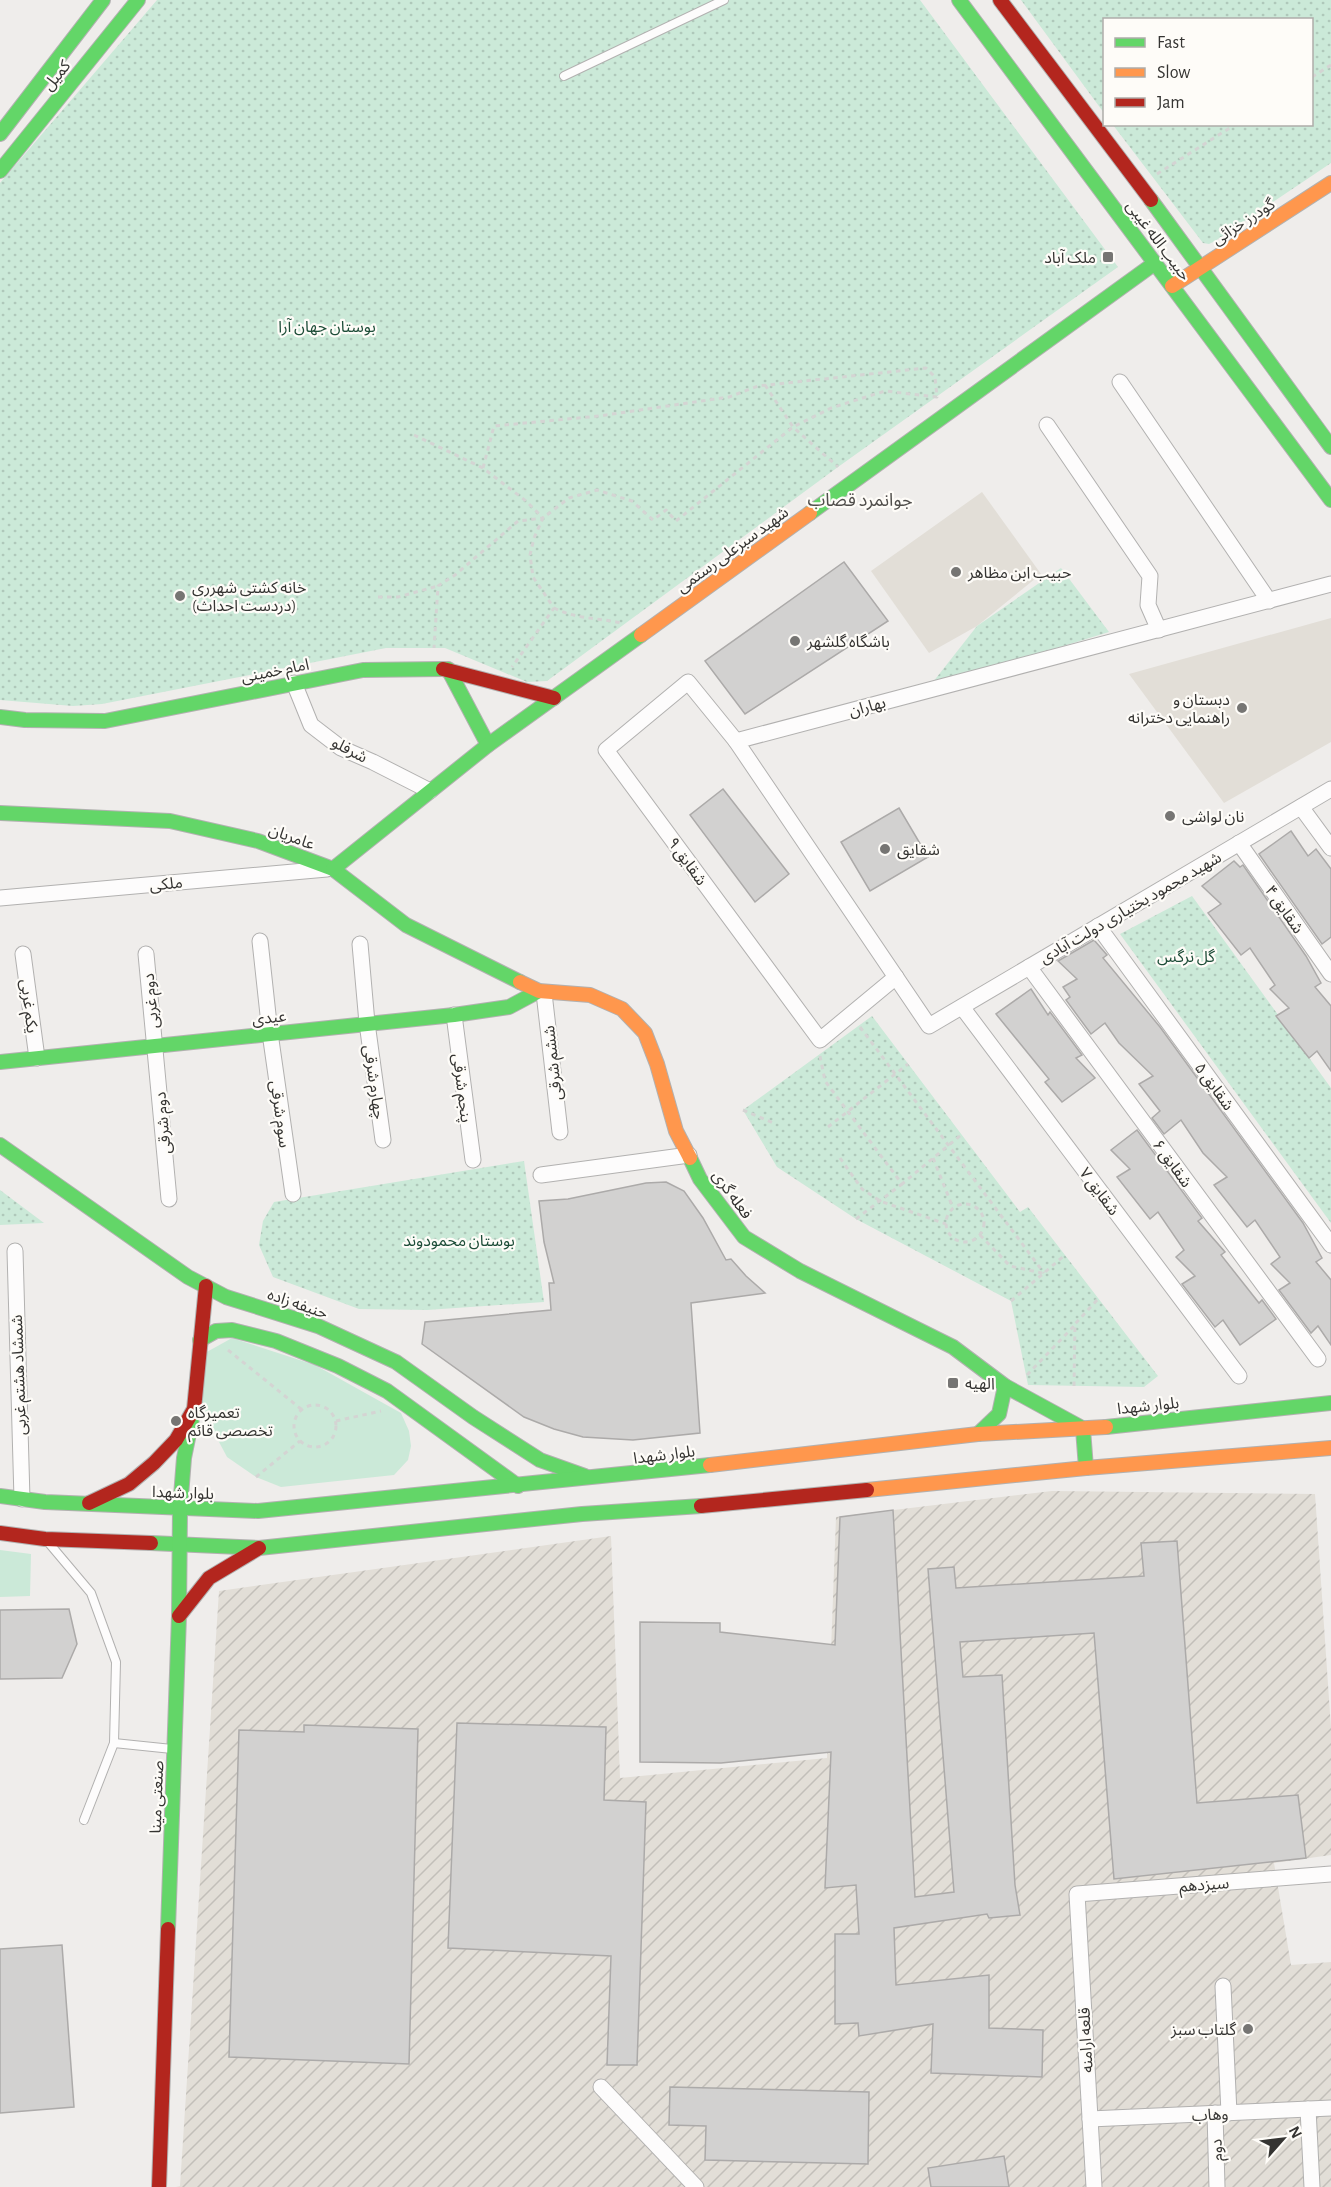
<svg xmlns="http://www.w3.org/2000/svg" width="1331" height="2187" font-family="'Alegreya Sans','Noto Sans Arabic',sans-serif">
<defs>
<pattern id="industrial-furrows" width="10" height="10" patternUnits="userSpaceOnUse" patternTransform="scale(1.5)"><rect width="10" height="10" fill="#e2ded7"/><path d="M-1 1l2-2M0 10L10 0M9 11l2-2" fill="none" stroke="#c2bfb9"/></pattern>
<pattern id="park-dots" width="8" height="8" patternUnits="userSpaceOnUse" patternTransform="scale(1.5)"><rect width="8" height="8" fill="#cbe9d8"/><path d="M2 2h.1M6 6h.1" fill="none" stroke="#afc8ba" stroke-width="1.8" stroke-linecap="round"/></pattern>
</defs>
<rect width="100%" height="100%" fill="#efedeb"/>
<!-- built -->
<g fill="#e2ded7">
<path d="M982,492l59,82 -64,52 -48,27 -58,-82z"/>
<path d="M1331,618v124l-107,61 -95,-129z"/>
</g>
<!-- industrial -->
<path fill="url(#industrial-furrows)" d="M1052,1491l263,3 16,234v127l-57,8 17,102 40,-3v225h-1155l4,-1 39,-595 392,-55 9,242 207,-20 9,-241z"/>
<!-- grass -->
<g fill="#cbe9d8">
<path d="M232,1338l83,27 86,48 8,18 2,15 -3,14 -14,15 -113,12 -25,-10 -29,-20 -17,-32 -8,-23 3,-49z"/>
<path d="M0,1550l31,4 -1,42 -30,1z"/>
</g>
<!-- park -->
<g fill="url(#park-dots)">
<path d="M157,0h763l198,267 -280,200 -291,214 -20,1 -82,-34h-59l-284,56 -29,2 -73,-6v-517z"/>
<path d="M1021,0h310v163l-116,78 -6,3 -6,-1 -90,-118 199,-1v-104h-208v93z"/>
<path d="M1061,568l48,64 -121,37 -55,13 44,-56z"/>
<path d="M1192,896l139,192v135l-211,-289z"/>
<path d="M872,1016l148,196 8,-5 130,169 -14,11 -116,-2 -17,-84 -155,-82 -79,-52 -34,-57z"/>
<path d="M524,1161l20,141 -117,8 -68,-1 -86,-32 -14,-32 4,-24 11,-19z"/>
<path d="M0,1190l44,33 -44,2z"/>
</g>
<!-- building -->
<g fill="#d2d1d0" stroke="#acaaa9" stroke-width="1.5">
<path d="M844,562l44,59 -143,93 -40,-53z"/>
<path d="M723,789l66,85 -34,28 -65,-87z"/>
<path d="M899,808l29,49 -58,34 -29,-49z"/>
<path d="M1291,831l17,25 8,-7 15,20v68l-9,7 -63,-90z"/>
<path d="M1234,861l6,6 3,-2 63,91 15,27 -6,4 16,19v65l-14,-20 -8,7 -33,-42 13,-8 -19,-19 5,-4 -25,-37 -9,7 -33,-42 13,-9 -19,-18z"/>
<path d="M1094,940l13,15 -4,3 57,69 143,196 19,35 -6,4 15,18v65l-13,-19 -7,7 -32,-43 11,-7 -19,-19 9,-7 -25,-37 -8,7 -33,-42 13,-8 -24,-24 -22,-33 -17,14 -12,-16 8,-7 -21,-27 14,-8 -34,-33 -14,-20 -14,11 -25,-34 4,-3 -7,-10 14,-8 -19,-18z"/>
<path d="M1031,989l17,26 2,-3 32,43 -6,3 19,20 -33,24 -17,-20 4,-3 -53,-65z"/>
<path d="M1137,1130l65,88 -4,3 27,31 -4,3 38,48 3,-3 14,19 -36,26 -17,-25 -8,7 -33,-43 13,-8 -19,-19 8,-7 -26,-38 -8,7 -33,-42 13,-8 -19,-19z"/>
<path d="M666,1182l18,9 19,27 23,42 5,-1 15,17 19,17 -74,10 9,130 -67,7 -50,-3 -29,-8 -30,-12 -102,-73 3,-22 126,-12 -2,-27h5l-10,-41 -5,-41 29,-2 78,-16z"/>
<path d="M893,1510l22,387 39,-5 -26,-323 26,-2 2,21 188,-12 -3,-33 36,-2 20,262 101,-8 8,63 -192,21 -20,-246 -134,9 3,35 39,-2 13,210 5,30 -31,3 -2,-4 -93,14 2,57 93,-10v53l54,2 -1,47 -111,-4 2,-49 -74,12 -1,-13 -23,1v-90h24l-3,-49 -31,3 6,-136 -110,11 -81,-1v-140l80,1v9l115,13 5,-128z"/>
<path d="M69,1609l8,35 -15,34 -62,1v-69z"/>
<path d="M457,1723l149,4 -2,73 42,2 -9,263h-30l4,-109 -163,-8z"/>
<path d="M304,1725l114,4 -9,335 -180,-7 10,-327 65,2z"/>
<path d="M62,1945l12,162 -74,6v-164z"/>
<path d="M670,2087l199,5 -1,72 -163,-4 1,-34 -37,-1z"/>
<path d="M1004,2156l5,31h-78l-3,-19z"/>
</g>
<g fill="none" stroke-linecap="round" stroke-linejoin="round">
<!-- lane casing -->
<g stroke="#b2b1b0" stroke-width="10">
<g id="lane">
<path d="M564,76l160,-76"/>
<path d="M48,1542l43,51 25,69 -2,81 -30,77"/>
<path d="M114,1743l58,6"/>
</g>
</g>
<!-- street casing -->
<g stroke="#b2b1b0" stroke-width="17">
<g id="street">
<path d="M1120,382l149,219"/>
<path d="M1047,425l103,151 -2,29 11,25"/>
<path d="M1331,584l-595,157 193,285 402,-237"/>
<path d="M294,683l17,42 30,23 32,14 57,29"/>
<path d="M736,741l-48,-59 -82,68 214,290 76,-63"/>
<path d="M1301,807l30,41"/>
<path d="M1239,843l92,131"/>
<path d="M0,898l327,-29"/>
<path d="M1098,926l233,319"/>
<path d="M260,941l10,92 23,161"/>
<path d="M360,944l7,79 16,117"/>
<path d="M23,954l14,104"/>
<path d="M146,954l23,245"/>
<path d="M1029,967l289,392"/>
<path d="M544,993l16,139"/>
<path d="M962,1007l277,369"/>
<path d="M454,1015l19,145"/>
<path d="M541,1175l148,-20"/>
<path d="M15,1251l7,248"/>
<path d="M1223,1986l6,127"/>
<path d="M601,2087l95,100"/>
<path d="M1308,2109l4,78"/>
<path d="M1215,2113l2,74"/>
<path d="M1090,2119l241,-11"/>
<path d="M1094,2187l-17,-293 254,-20"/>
</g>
</g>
<!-- fast casing -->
<g stroke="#b2b1b0" stroke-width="16">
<g id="fast">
<path d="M959,0l372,500"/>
<path d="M0,134l103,-134"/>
<path d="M0,171l138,-171"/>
<path d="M1151,200l180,247"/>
<path d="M810,513l345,-250"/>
<path d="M448,669l40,76"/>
<path d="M0,717l25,3 80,1 258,-51 80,-1"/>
<path d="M0,813l170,8 88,20 75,28 73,56 114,57"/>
<path d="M333,869l155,-124 153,-110"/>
<path d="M0,1062l454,-47 55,-8 30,-16"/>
<path d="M0,1145l188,132 38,20 92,29 78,36 77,55 67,43 45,16"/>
<path d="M690,1158l10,21 44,58 56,34 153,76 52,39 77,42"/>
<path d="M200,1340l16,-9 16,-1 44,11 62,25 49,25 131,95"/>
<path d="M1106,1427l225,-24"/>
<path d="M1083,1429l3,39"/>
<path d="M978,1434l21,-20 6,-28"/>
<path d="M0,1496l45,6 213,9 452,-46"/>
<path d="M151,1543l108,5 323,-34 119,-8"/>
<path d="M168,1929l11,-313 1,-107 4,-51 10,-49"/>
</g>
</g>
<!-- slow casing -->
<g stroke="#b2b1b0" stroke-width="16">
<g id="slow">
<path d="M1172,286l159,-103"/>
<path d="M641,635l169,-122"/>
<path d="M520,982l19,9 51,4 32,14 23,24 12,31 19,67 14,27"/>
<path d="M710,1465l268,-31 128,-7"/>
<path d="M867,1490l219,-22 245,-20"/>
</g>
</g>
<!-- jam casing -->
<g stroke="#b2b1b0" stroke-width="16">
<g id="jam">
<path d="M1000,0l151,200"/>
<path d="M443,669l111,29"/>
<path d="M89,1503l40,-19 25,-21 22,-23 18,-31 12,-123"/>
<path d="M701,1506l166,-16"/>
<path d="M0,1533l45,6 106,4"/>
<path d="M179,1616l30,-38 50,-30"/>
<path d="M159,2187l9,-258"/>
</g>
</g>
<!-- path -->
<g stroke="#d4d4d3" stroke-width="3" stroke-dasharray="4.5 4.5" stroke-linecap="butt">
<path d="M1312,77l19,-12"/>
<path d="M1157,174l79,-50"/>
<path d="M765,385l28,42 45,40"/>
<path d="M414,435l69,33 43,33 17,17 -25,3 -63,54 -17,11 -4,62"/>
<path d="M483,468l11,-42 105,-10 130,-19 29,-11 168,-18 9,9 2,20 -52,-6 -54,17 -38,19 -117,94 -10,-11 -13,10 -21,-19 -35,-11 -28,8 -26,20 -9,20 -4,17 3,22 21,31 -42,59"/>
<path d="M378,597h20l40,-11"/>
<path d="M554,608c22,11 45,10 68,15"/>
<path d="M860,1027l184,246"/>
<path d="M820,1056l5,25 77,103 59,-49"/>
<path d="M743,1110l33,14"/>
<path d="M828,1127l80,-63"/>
<path d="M840,1158l22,31 18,12 66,23"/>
<path d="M933,1158l20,50"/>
<circle cx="965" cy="1223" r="19"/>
<path d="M856,1219l46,-35"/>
<path d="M980,1235l30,31 32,7"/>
<path d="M1011,1301l54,-46"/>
<path d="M228,1350l73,59"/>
<path d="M1027,1375l47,-49"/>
<path d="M1074,1386l1,-62 23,-25"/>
<circle cx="315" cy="1426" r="21"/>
<path d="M336,1421l45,-10"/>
<path d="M256,1477l44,-36"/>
</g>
<!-- lane -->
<use href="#lane" stroke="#fdfcfc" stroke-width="8"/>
<!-- street -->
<use href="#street" stroke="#fdfcfc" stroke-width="15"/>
<!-- fast -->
<use href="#fast" stroke="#63d668" stroke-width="14"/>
<!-- slow -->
<use href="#slow" stroke="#ff974d" stroke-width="14"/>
<!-- jam -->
<use href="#jam" stroke="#b3261e" stroke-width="14"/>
</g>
<!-- markers -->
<g fill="#767573" stroke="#fefcf8" stroke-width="2">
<rect x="1102" y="251" width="12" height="12" rx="3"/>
<circle cx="956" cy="572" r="6"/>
<circle cx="180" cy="596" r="6"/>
<circle cx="795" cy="641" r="6"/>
<circle cx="1242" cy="708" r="6"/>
<circle cx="1170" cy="816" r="6"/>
<circle cx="885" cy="849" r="6"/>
<rect x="947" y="1377" width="12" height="12" rx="3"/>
<circle cx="176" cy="1421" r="6"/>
<circle cx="1248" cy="2029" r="6"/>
</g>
<g text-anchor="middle" stroke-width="4.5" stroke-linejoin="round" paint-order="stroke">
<!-- street labels -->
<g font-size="16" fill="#353432" stroke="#fefcf8">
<text transform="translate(56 75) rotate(-51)" y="6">کمیل</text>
<text transform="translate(1243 221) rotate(-33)" y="6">گودرز خزائی</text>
<text transform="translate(1159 240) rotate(53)" y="6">حبیب الله غیبی</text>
<text transform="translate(732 549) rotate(-36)" y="6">شهید سبزعلی رستمی</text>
<text transform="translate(275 670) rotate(-11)" y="6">امام خمینی</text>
<text transform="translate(867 706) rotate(-15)" y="6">بهاران</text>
<text transform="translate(350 749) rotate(28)" y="6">شرفلو</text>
<text transform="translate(292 836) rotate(20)" y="6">عامریان</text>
<text transform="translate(688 861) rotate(54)" y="6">شقایق ۹</text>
<text transform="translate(166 883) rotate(-5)" y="6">ملکی</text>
<text transform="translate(1130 907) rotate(-30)" y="6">شهید محمود بختیاری دولت آبادی</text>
<text transform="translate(1285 909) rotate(55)" y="6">شقایق ۴</text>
<text transform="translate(150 1001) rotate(-95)" y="6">دوم غربی</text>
<text transform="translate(30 1006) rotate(83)" y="6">یکم غربی</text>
<text transform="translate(269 1017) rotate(-6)" y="6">عیدی</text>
<text transform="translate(552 1063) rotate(-96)" y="6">ششم شرقی</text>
<text transform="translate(375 1082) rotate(82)" y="6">چهارم شرقی</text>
<text transform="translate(1215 1086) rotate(54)" y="6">شقایق ۵</text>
<text transform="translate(463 1088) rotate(83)" y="6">پنجم شرقی</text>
<text transform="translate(281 1114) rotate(82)" y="6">سوم شرقی</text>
<text transform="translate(162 1123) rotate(-95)" y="6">دوم شرقی</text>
<text transform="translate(1173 1163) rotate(54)" y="6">شقایق ۶</text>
<text transform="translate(1100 1191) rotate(53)" y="6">شقایق ۷</text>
<text transform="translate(733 1194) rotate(54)" y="6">فعله گری</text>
<text transform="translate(298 1303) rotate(19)" y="6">حنیفه زاده</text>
<text transform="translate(18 1375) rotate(-92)" y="6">شمشاد هشتم غربی</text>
<text transform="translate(1148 1405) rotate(-6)" y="6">بلوار شهدا</text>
<text transform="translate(664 1454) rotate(-7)" y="6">بلوار شهدا</text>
<text transform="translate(183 1492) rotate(2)" y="6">بلوار شهدا</text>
<text transform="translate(156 1797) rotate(-88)" y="6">صنعتی مینا</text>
<text transform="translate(1204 1884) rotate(-4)" y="6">سیزدهم</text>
<text transform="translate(1085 2040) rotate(-93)" y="6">قلعه ارامنه</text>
<text transform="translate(1210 2114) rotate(-3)" y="6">وهاب</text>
<text transform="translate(1216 2150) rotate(-92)" y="6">دوم</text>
</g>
<!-- poi labels -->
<g font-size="16" fill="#353432" stroke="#fefcf8" text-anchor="start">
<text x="1096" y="263" text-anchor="end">ملک آباد</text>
<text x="968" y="578">حبیب ابن مظاهر</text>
<text x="192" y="593">خانه کشتی شهرری<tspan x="192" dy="18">(دردست احداث)</tspan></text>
<text x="807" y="647">باشگاه گلشهر</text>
<text x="1230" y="705" text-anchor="end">دبستان و<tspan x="1230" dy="18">راهنمایی دخترانه</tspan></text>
<text x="1182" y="822">نان لواشی</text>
<text x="897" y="855">شقایق</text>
<text x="965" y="1389">الهیه</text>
<text x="188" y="1418">تعمیرگاه<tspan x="188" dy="18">تخصصی قائم</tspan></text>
<text x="1236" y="2035" text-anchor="end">گلتاب سبز</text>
</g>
<!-- park labels -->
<g font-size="16" fill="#1d4d38" stroke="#fefcf8">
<text x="327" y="332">بوستان جهان آرا</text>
<text x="1186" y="962">گل نرگس</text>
<text x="459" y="1246">بوستان محمودوند</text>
</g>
<!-- neighbourhood labels -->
<g font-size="18" fill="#514f4c" stroke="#fefcf8">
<text x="860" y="506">جوانمرد قصاب</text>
</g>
</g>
<!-- legend -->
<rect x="1103" y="18" width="210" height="108" fill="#fefcf8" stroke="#aeaca9" stroke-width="1.5"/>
<rect x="1115" y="38" width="30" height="9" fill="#63d668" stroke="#aeaca9" stroke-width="1.5"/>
<text x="1157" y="48" font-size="18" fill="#353432">Fast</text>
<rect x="1115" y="68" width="30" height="9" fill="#ff974d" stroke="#aeaca9" stroke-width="1.5"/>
<text x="1157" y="78" font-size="18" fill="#353432">Slow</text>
<rect x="1115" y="98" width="30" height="9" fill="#b3261e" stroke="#aeaca9" stroke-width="1.5"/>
<text x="1157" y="108" font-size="18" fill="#353432">Jam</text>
<!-- north arrow -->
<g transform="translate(1283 2139) rotate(62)" stroke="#fefcf8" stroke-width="4.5" paint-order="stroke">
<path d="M0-4.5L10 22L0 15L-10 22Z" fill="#353432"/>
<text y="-9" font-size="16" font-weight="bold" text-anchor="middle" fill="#353432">N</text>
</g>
</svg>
